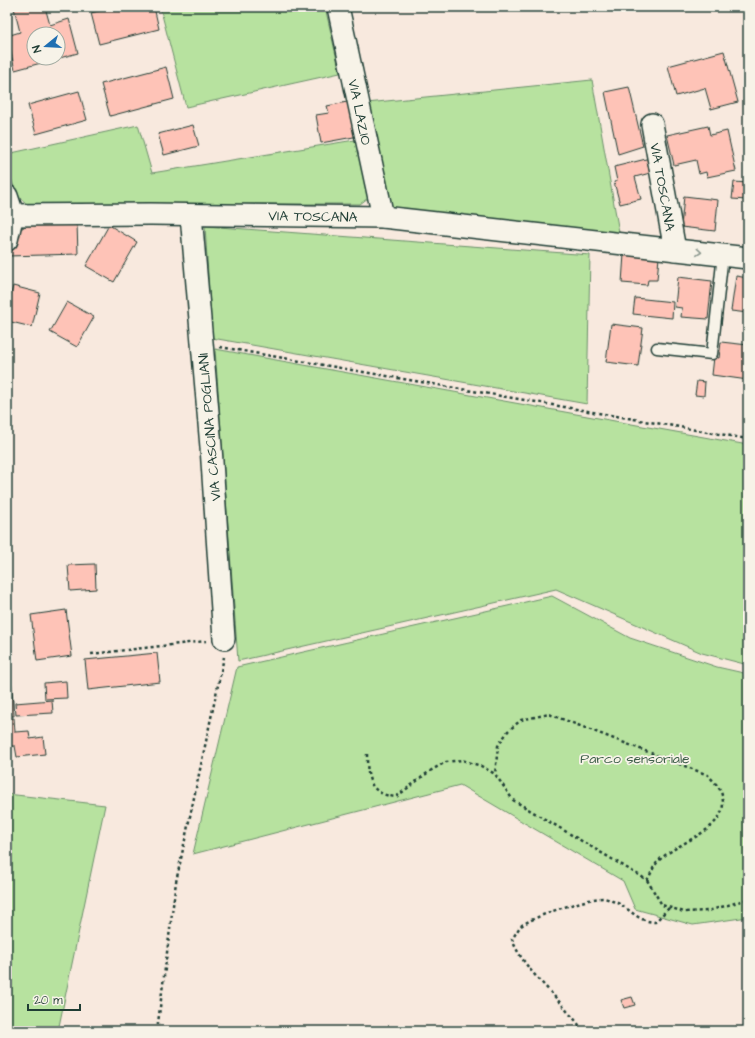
<svg xmlns="http://www.w3.org/2000/svg" width="755" height="1038" font-family="'Architects Daughter',sans-serif">
<rect width="100%" height="100%" fill="#f8e9de"/>
<filter id="ink" filterUnits="userSpaceOnUse"><feTurbulence type="fractalNoise" baseFrequency=".025" numOctaves="2"/><feDisplacementMap in="SourceGraphic" scale="8" xChannelSelector="R" yChannelSelector="G"/><feConvolveMatrix kernelMatrix="1 2 1 2 8 2 1 2 1" color-interpolation-filters="sRGB"/></filter>
<g filter="url(#ink)">
<!-- green -->
<g fill="#b7e29f" stroke="#6b906a">
<path d="M160,7h165l15,66 -154,34z"/>
<path d="M592,80l28,158 -214,-22 -16,-11 -23,-102z"/>
<path d="M138,125l14,48 209,-34 11,47 -4,12 -8,6h-108l-186,5 -38,-4 -11,-10 -10,-28v-13z"/>
<path d="M205,226l385,29 -3,149 -375,-66z"/>
<path d="M215,349l533,96v220l-46,-12 -146,-64 -318,72z"/>
<path d="M552,596l78,42 87,29 31,7v243l-55,8 -58,-16 -12,-28 -163,-96 -267,69 44,-187z"/>
<path d="M7,794l98,11 -47,226h-51z"/>
</g>
<!-- building -->
<g fill="#fec3b7" stroke="#1f3d34" fill-rule="evenodd">
<path d="M18,7h27l5,18 19,-6 9,34 -63,17 -8,-34 13,-4 -6,-24zM34,34h24v24h-24z"/>
<path d="M102,7h52l5,22 -60,15 -8,-31 11,-3z"/>
<path d="M724,51l14,51 -27,7 -6,-21 -29,8 -8,-30z"/>
<path d="M166,67l8,32 -64,17 -9,-32z"/>
<path d="M629,87l14,59 -25,8 -13,-62z"/>
<path d="M79,91l8,29 -51,14 -8,-29z"/>
<path d="M352,101l7,35 -38,7 -5,-28 13,-2 -2,-7z"/>
<path d="M193,125l6,21 -35,9 -6,-21z"/>
<path d="M708,126l2,9 17,-4 9,40 -29,6 -1,-5 -7,2 -3,-14 -22,5 -7,-30z"/>
<path d="M650,158l4,14 -19,5 6,22 -21,5 -6,-22 3,-1 -3,-14z"/>
<path d="M734,182l14,1 -1,17 -15,-1z"/>
<path d="M684,196l34,4 -3,31 -34,-4z"/>
<path d="M77,223l1,31 -70,2 10,-25 10,-7z"/>
<path d="M109,225l28,17 -23,40 -28,-16z"/>
<path d="M624,254l35,3 -2,23h-9l-1,5 -25,-2z"/>
<path d="M736,276l12,2v35l-17,-2z"/>
<path d="M678,277l34,4 -4,38 -27,-2 1,-9 -7,-1z"/>
<path d="M13,286l27,7 -8,34 -25,-6v-12z"/>
<path d="M635,298l38,4 -1,16 -39,-4z"/>
<path d="M67,302l27,15 -17,30 -27,-15z"/>
<path d="M611,324l32,4 -5,38 -32,-4z"/>
<path d="M721,342l27,3v35l-36,-5 2,-18 5,1z"/>
<path d="M7,376l5,41 -5,1z"/>
<path d="M697,381l8,1 -1,14 -9,-1z"/>
<path d="M95,564l1,25 -26,2 -2,-26z"/>
<path d="M66,610l6,46 -35,5 -6,-46z"/>
<path d="M157,653l3,29 -72,8 -3,-30z"/>
<path d="M11,677l3,39h-7v-38z"/>
<path d="M66,681l1,17 -22,1 -1,-16z"/>
<path d="M52,700l1,13 -37,2 -1,-12z"/>
<path d="M14,718l1,14 14,-1 1,8 13,-2 2,17 -28,3 -2,-11h-8v-27z"/>
<path d="M632,997l3,8 -11,3 -3,-8z"/>
</g>
<g fill="none" stroke-linecap="round" stroke-linejoin="round">
<!-- service casing -->
<g stroke="#1f3d34" stroke-width="13">
<path id="service" d="M657,348l55,6 11,-100"/>
</g>
<!-- minor casing -->
<g stroke="#1f3d34" stroke-width="24">
<g id="minor">
<path d="M338,7l45,210"/>
<path d="M652,124l23,126"/>
<path d="M7,196l6,18 -6,26"/>
<path d="M7,215l144,-1 232,3 365,41"/>
<path d="M191,215l20,232 13,192"/>
</g>
</g>
<!-- path -->
<g stroke="#1f3d34" stroke-width="2.5" stroke-dasharray="3 3" stroke-linecap="butt">
<path d="M220,347l528,92"/>
<path d="M91,654l115,-13"/>
<path d="M367,754c0,25 2,40 29,43l34,-26 16,-9 16,-2 19,6 14,8 18,26 134,80c4,-5 5,-11 9,-16 3,-5 12,-11 17,-14 21,-14 59,-26 48,-58 -2,-6 -9,-12 -13,-17l-159,-61 -28,6 -13,11 -10,15 -3,28"/>
<path d="M647,880l15,25 22,7 24,-1 40,-12"/>
<path d="M157,1031l19,-149 48,-225"/>
<path d="M582,1031c-3,-8 -9,-13 -15,-20 -18,-23 -45,-44 -55,-72 3,-4 6,-10 9,-13 13,-10 66,-28 82,-28 3,0 7,2 9,3 18,5 22,20 43,21l15,-15"/>
</g>
<!-- service -->
<use href="#service" stroke="#f7f3e8" stroke-width="10"/>
<!-- minor -->
<use href="#minor" stroke="#f7f3e8" stroke-width="21"/>
</g>
<!-- one-way arrows -->
<defs><path id="oneway-chevron" d="M-2-3.5L2.5 0L-2 3.5" fill="none" stroke-width="1.6" stroke-linecap="round" stroke-linejoin="round"/></defs>
<use stroke="#8b988e" href="#oneway-chevron" transform="translate(699 252) rotate(5)"/>
</g>
<g text-anchor="middle" stroke-width="3.5" stroke-linejoin="round" paint-order="stroke">
<!-- street labels -->
<g font-size="14" fill="#1f3d34" stroke="#f7f3e8">
<text transform="translate(360 112) rotate(78)" y="5">VIA LAZIO</text>
<text transform="translate(663 187) rotate(80)" y="5">VIA TOSCANA</text>
<text transform="translate(313 216) rotate(1)" y="5">VIA TOSCANA</text>
<text transform="translate(209 427) rotate(-95)" y="5">VIA CASCINA POGLIANI</text>
</g>
<!-- park labels -->
<g font-size="14" fill="#3d5e49" stroke="#f7f3e8">
<text x="635" y="763">Parco sensoriale</text>
</g>
</g>
<!-- margin -->
<rect width="755" height="1038" fill="none" stroke="#f7f3e8" stroke-width="24"/>
<rect x="12" y="12" width="731" height="1014" fill="none" stroke="#1f3d34" stroke-width="1.5" filter="url(#ink)"/>
<!-- north arrow -->
<g transform="translate(46 46) rotate(252)"><circle r="19" fill="#f7f3e8" stroke="#a1aaa0"/>
<path d="M0-3L7 15L0 10L-7 15Z" fill="#1f6fb2"/>
<text y="-6" font-size="11" font-weight="bold" text-anchor="middle" fill="#1f3d34">N</text>
</g>
<!-- scale -->
<path d="M28 1004v6h52v-6" fill="none" stroke="#1f3d34" stroke-width="2"/>
<text x="34" y="1004" font-size="12" fill="#1f3d34" stroke="#f7f3e8" stroke-width="3" paint-order="stroke">20 m</text>
</svg>
